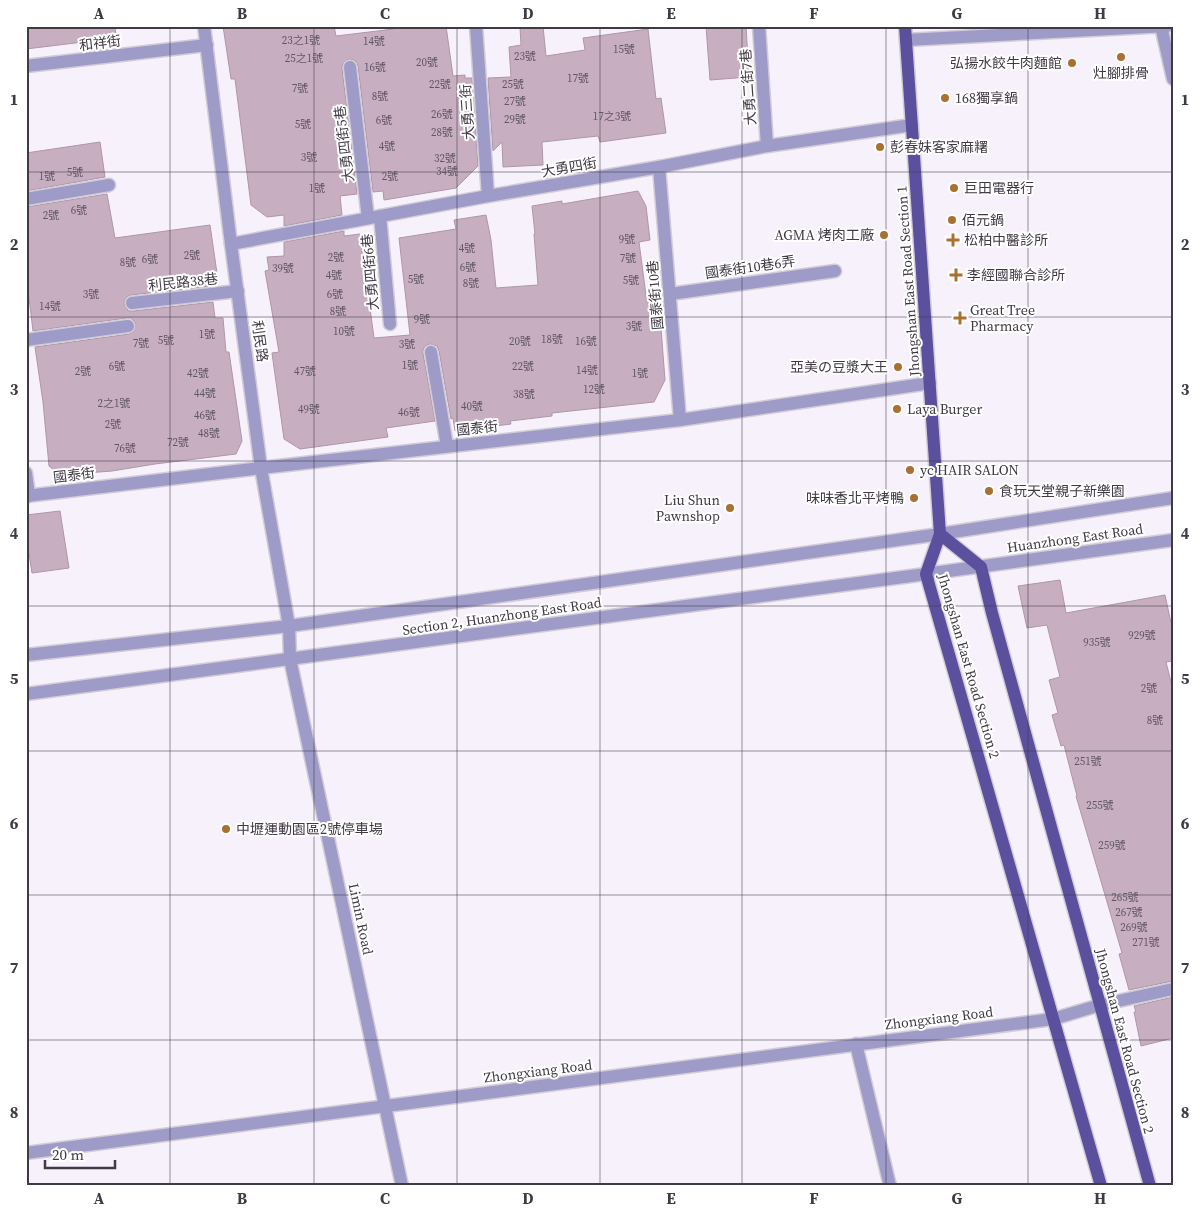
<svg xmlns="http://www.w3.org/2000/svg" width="1199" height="1212" font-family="'Source Serif 4','Noto Sans TC','Noto Sans JP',serif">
<rect width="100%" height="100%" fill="#f7f1fc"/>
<!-- building -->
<g fill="#c7aec1" stroke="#af96a9">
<path d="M26,26h89l1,12 -90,11z"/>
<path d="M223,26h111l2,10 58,-7v-3h52l7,50 12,-1v3h7l6,88 -22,22 -72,12 -1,-9 -10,1 -15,-126 -1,-3 -3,-3 -5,-1 -6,4 -1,5 15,126 -17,2 2,19 -58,11v-11l-17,2 -16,-12 -16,-126h-4z"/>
<path d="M543,26l3,30 39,-6 -2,-12 65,-9 8,70 5,-1 5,35 -66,9 -2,-6 -56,6 1,23 -40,2 -1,-25 -9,9 -5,-73 23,-1 -2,-30 12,-2 -1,-18z"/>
<path d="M706,26h40l3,51 -39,3z"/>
<path d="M100,142l5,35 -79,14v-38z"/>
<path d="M638,191l8,15 4,34 -11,2 8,61 12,-1 6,78 -11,22 -102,11v3l-42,5 1,3 -56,7 -2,-13 -2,1 -12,-68 -2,-5 -7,-2 -5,2 -2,4v3l12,68 -49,7 2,9 -88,12 -16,-10 -12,-86 7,-1 -14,-81 4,-1 -2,-13 17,-1v-14l60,-11v5l16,-2 14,104 36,-3 -11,-97 57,-9 -2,-9 32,-5 5,25 5,48 42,-3 -4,-51h1l-3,-28 30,-5v3z"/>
<path d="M107,194l8,44 95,-13 8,55 -6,1v5l-81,9 -4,2 -3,6 2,5 3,3h4l80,-9 2,16h8l3,34h3l13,89 -6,13 -81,10 -43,7 -52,4 -11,-9 -6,-64 -8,-55 94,-13 4,-2 3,-7 -2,-4 -3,-3h-4l-94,13 -7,-58v-66z"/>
<path d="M60,511l9,57 -37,5 -6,-39v-19z"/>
<path d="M1060,580l6,33 99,-18 8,37v29l-7,1 7,28v291l-44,9 -10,-36 3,-1 -46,-157h1l-13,-51 -3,1 -9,-31 6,-2 -9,-33 11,-3 -13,-52 -20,3 -9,-42z"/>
<path d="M1173,997v41l-32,8 -7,-34h2l-2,-6z"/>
</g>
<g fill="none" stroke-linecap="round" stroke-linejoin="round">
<!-- minor casing -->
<g stroke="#d2ccd7" stroke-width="15">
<g id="minor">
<path d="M204,26l27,218 30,224 28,158 1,33 112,527"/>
<path d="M476,26l12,170"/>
<path d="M759,26l8,120"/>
<path d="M1161,26l12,53"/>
<path d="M906,40l261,-14"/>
<path d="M26,66l181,-21"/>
<path d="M350,67l18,151"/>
<path d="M659,167l21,253"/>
<path d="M26,199l83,-14"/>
<path d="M380,216l10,108"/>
<path d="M231,244l257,-48 171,-29 108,-21 145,-21"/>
<path d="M670,294l165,-23"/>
<path d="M132,303l106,-12"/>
<path d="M26,340l102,-14"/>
<path d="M431,352l16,94"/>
<path d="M26,473l3,23"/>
<path d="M26,496l235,-28 419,-48 250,-37"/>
<path d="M26,655l263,-29 651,-92 233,-36"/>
<path d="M26,694l900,-120 247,-34"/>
<path d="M856,1044l34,142"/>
<path d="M26,1153l1027,-134 47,-14 73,-16"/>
</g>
</g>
<!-- major casing -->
<g stroke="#d2ccd7" stroke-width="15">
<g id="major">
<path d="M905,26l35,508 -14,40 175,612"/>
<path d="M940,534l41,33 11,46 158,573"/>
</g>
</g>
<!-- minor -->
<use href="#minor" stroke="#9e9bc8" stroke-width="12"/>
<!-- major -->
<use href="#major" stroke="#5b509d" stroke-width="12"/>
</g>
<!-- grid -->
<path fill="none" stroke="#403a45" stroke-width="1" stroke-opacity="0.55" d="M170,26v1160M314,26v1160M457,26v1160M600,26v1160M742,26v1160M886,26v1160M1028,26v1160M26,172h1147M26,317h1147M26,461h1147M26,606h1147M26,751h1147M26,895h1147M26,1040h1147"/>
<!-- markers -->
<g fill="#aa7030" stroke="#fff" stroke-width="2">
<circle cx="1121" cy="57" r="5"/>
<circle cx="1072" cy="63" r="5"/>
<circle cx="945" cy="98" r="5"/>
<circle cx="880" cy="147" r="5"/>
<circle cx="954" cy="188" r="5"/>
<circle cx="952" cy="220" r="5"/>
<circle cx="884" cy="235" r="5"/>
<path d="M950.5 232.5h5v5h5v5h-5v5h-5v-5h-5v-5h5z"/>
<path d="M953.5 267.5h5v5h5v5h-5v5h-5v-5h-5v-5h5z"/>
<path d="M957.5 310.5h5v5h5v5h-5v5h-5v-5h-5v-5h5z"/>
<circle cx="898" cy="367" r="5"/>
<circle cx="897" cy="409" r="5"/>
<circle cx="910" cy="470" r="5"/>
<circle cx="989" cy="491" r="5"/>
<circle cx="914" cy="498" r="5"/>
<circle cx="730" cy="508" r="5"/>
<circle cx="226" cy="829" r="5"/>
</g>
<g text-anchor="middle" stroke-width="4" stroke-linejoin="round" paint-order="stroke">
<!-- number labels -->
<g font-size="11" fill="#625764">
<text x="301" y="44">23之1號</text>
<text x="374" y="45">14號</text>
<text x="624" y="53">15號</text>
<text x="525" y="60">23號</text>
<text x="304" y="62">25之1號</text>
<text x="427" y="66">20號</text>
<text x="375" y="71">16號</text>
<text x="578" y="82">17號</text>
<text x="440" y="88">22號</text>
<text x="513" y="88">25號</text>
<text x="300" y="92">7號</text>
<text x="380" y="100">8號</text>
<text x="515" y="105">27號</text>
<text x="442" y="118">26號</text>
<text x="612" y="120">17之3號</text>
<text x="515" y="123">29號</text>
<text x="384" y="124">6號</text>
<text x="303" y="128">5號</text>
<text x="442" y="136">28號</text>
<text x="387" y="150">4號</text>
<text x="309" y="161">3號</text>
<text x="445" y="162">32號</text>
<text x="447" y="175">34號</text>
<text x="75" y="176">5號</text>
<text x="47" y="180">1號</text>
<text x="390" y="180">2號</text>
<text x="317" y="192">1號</text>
<text x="79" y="214">6號</text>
<text x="51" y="219">2號</text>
<text x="627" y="243">9號</text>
<text x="467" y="252">4號</text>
<text x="192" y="259">2號</text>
<text x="336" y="261">2號</text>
<text x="628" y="262">7號</text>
<text x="150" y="263">6號</text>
<text x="128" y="266">8號</text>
<text x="468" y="271">6號</text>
<text x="283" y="272">39號</text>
<text x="334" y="279">4號</text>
<text x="416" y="283">5號</text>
<text x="631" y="284">5號</text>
<text x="471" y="287">8號</text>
<text x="91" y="298">3號</text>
<text x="335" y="298">6號</text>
<text x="50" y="310">14號</text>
<text x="338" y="315">8號</text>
<text x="422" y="323">9號</text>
<text x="634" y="330">3號</text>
<text x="344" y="335">10號</text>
<text x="207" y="338">1號</text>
<text x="552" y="343">18號</text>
<text x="166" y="344">5號</text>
<text x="520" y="345">20號</text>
<text x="586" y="345">16號</text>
<text x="141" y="347">7號</text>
<text x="407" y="348">3號</text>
<text x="410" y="369">1號</text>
<text x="117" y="370">6號</text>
<text x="523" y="370">22號</text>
<text x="587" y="374">14號</text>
<text x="83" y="375">2號</text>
<text x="305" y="375">47號</text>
<text x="198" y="377">42號</text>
<text x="640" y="377">1號</text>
<text x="594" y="393">12號</text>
<text x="205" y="397">44號</text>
<text x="524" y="398">38號</text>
<text x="114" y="407">2之1號</text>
<text x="472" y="410">40號</text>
<text x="309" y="413">49號</text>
<text x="409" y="416">46號</text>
<text x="205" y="419">46號</text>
<text x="113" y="428">2號</text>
<text x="209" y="437">48號</text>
<text x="178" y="446">72號</text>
<text x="125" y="452">76號</text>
<text x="1142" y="639">929號</text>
<text x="1097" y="646">935號</text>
<text x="1149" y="692">2號</text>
<text x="1155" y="724">8號</text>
<text x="1088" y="765">251號</text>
<text x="1100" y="809">255號</text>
<text x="1112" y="849">259號</text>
<text x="1125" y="901">265號</text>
<text x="1129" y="916">267號</text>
<text x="1134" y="931">269號</text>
<text x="1146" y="946">271號</text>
</g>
<!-- street labels -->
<g font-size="14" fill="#403a45" stroke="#fff">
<text transform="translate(100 43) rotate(-7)" y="5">和祥街</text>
<text transform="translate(748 87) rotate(-94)" y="5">大勇二街7巷</text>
<text transform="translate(467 112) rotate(-94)" y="5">大勇三街</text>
<text transform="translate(344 144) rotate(-97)" y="5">大勇四街5巷</text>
<text transform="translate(569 167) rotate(-10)" y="5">大勇四街</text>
<text transform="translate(750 267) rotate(-8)" y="5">國泰街10巷6弄</text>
<text transform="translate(370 272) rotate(-95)" y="5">大勇四街6巷</text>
<text transform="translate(908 281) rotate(-94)" y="5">Jhongshan East Road Section 1</text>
<text transform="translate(183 282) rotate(-6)" y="5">利民路38巷</text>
<text transform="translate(655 295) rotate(-95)" y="5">國泰街10巷</text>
<text transform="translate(260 341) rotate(82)" y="5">利民路</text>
<text transform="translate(477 428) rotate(-6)" y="5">國泰街</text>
<text transform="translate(74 475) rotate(-7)" y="5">國泰街</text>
<text transform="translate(1075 538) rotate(-8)" y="5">Huanzhong East Road</text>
<text transform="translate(502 616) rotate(-8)" y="5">Section 2, Huanzhong East Road</text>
<text transform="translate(969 666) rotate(74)" y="5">Jhongshan East Road Section 2</text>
<text transform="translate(361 919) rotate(78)" y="5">Limin Road</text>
<text transform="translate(939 1018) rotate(-7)" y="5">Zhongxiang Road</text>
<text transform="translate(1125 1041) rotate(75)" y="5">Jhongshan East Road Section 2</text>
<text transform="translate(538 1071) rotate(-7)" y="5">Zhongxiang Road</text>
</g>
<!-- poi labels -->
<g font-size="14" fill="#403a45" stroke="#fff" text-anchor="start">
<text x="1062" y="68" text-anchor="end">弘揚水餃牛肉麵館</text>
<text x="1121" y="78" text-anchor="middle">灶腳排骨</text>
<text x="955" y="103">168獨享鍋</text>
<text x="890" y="152">彭春妹客家麻糬</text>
<text x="964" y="193">巨田電器行</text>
<text x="962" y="225">佰元鍋</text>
<text x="874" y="240" text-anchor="end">AGMA 烤肉工廠</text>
<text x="964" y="245">松柏中醫診所</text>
<text x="967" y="280">李經國聯合診所</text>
<text x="970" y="315">Great Tree<tspan x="970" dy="16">Pharmacy</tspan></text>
<text x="888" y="372" text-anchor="end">亞美の豆漿大王</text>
<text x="907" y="414">Laya Burger</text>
<text x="920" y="475">yc HAIR SALON</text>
<text x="999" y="496">食玩天堂親子新樂園</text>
<text x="904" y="503" text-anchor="end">味味香北平烤鴨</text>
<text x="720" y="505" text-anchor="end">Liu Shun<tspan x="720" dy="16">Pawnshop</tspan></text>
<text x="236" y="834">中壢運動園區2號停車場</text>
</g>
</g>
<!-- border -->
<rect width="1199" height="1212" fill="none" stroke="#ffffff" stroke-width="55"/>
<!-- scale -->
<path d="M45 1160v8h70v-8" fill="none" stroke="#403a45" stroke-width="2.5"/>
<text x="52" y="1160" font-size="15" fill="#403a45" stroke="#ffffff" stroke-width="4" paint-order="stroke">20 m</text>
<rect x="28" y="28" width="1144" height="1156" fill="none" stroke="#403a45" stroke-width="2"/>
<g font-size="16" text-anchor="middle" font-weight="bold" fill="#403a45">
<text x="99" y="19">A</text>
<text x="242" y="19">B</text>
<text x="385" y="19">C</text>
<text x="528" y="19">D</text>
<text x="671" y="19">E</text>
<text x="814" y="19">F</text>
<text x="957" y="19">G</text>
<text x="1100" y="19">H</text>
<text x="14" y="105">1</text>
<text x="1185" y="105">1</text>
<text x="14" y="250">2</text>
<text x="1185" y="250">2</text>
<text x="14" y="395">3</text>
<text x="1185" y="395">3</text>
<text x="14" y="539">4</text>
<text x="1185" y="539">4</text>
<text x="14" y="684">5</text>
<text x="1185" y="684">5</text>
<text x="14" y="829">6</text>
<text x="1185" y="829">6</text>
<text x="14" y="973">7</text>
<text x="1185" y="973">7</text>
<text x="14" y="1118">8</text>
<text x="1185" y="1118">8</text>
<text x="99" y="1204">A</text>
<text x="242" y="1204">B</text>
<text x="385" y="1204">C</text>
<text x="528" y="1204">D</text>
<text x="671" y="1204">E</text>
<text x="814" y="1204">F</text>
<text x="957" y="1204">G</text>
<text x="1100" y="1204">H</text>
</g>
</svg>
